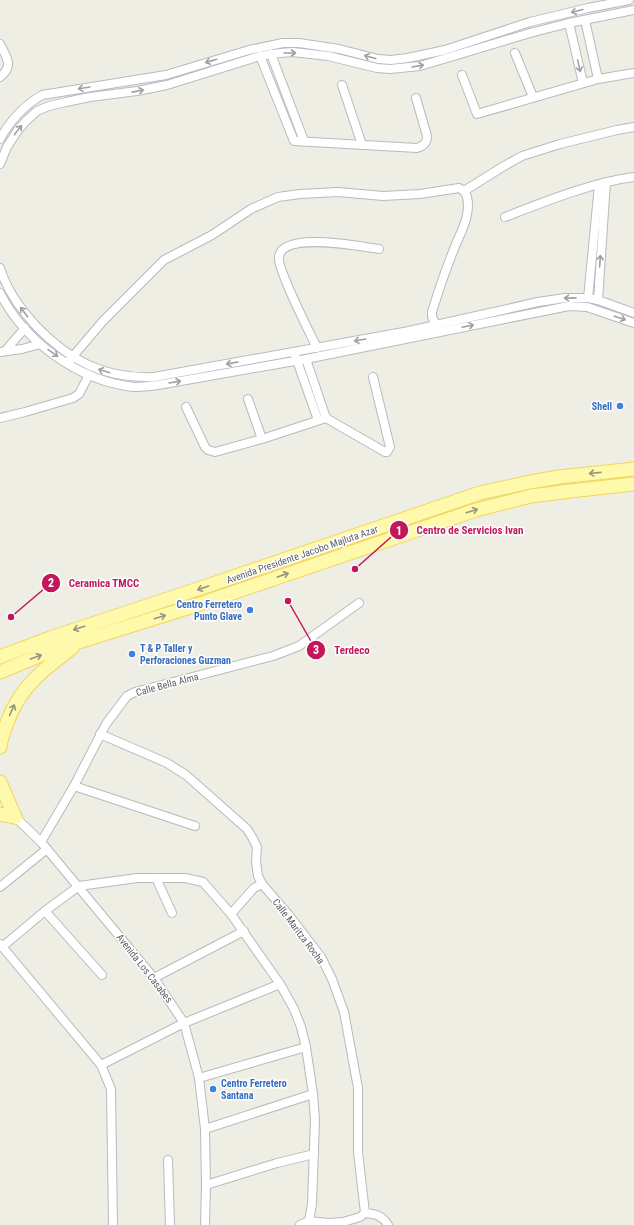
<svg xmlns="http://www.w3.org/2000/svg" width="634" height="1225" font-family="'Roboto Condensed',sans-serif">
<rect width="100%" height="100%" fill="#efeee5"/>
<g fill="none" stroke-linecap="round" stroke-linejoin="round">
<!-- street casing -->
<g stroke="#b7babf" stroke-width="10">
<g id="street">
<path d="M585,20l13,59"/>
<path d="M569,23l14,60"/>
<path d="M0,44c7,14 14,22 0,33"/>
<path d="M515,53l18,44"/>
<path d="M271,54l33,87"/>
<path d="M260,56l34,85 123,7c7,-2 10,-5 10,-12l-11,-38"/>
<path d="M462,75l15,39 121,-35 36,-6"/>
<path d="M342,85l20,60"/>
<path d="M0,139c10,-18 23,-33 42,-44l124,-20 83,-25 34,-7h16l40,6 39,10 13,1 17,-2 37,-8 85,-28 58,-14 41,-8"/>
<path d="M0,164l7,-17 11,-17 8,-9 11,-10 12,-5 17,-4 24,-5 47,-6 30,-6 93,-29 20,-3 13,-1 35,4 49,12 13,1 30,-3 110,-33 39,-10 65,-13"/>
<path d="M464,191l40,-25 18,-10 38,-12 57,-14 17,-3"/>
<path d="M505,217c39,-15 88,-35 129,-40"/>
<path d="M0,268c7,23 21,42 37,59 33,34 68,52 117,50l255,-46 129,-29 27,-4h23l10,2 36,13"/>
<path d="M0,293c25,49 79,88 134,94 7,0 16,-1 24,-2l148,-26 263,-53 18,1 47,16"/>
<path d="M588,298l11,-113"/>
<path d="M598,300l8,-118"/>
<path d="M317,348c-7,-15 -41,-81 -38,-92 6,-25 82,-9 100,-7"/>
<path d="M5,351l20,-23"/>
<path d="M0,352l22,-3 18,-5"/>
<path d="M295,355l23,65"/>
<path d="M306,359l20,59"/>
<path d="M69,361l34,-40 61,-61 48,-25 39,-26 27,-12 22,-3 38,-2 45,4 37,-2 39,-6c4,2 7,4 8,9 4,17 -5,33 -11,47 -9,22 -17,45 -24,68v5l4,8"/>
<path d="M248,399l14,40"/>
<path d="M186,407l19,40 3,3 7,2 47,-13 64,-21 59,34h2l3,-5 -17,-70"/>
<path d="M0,418l25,-6 48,-14 6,-4 10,-19"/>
<path d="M100,734l67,29 19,12 61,54 5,8 5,10 -1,15 2,14 4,8 26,30 33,43 11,22 12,33 14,76v64l7,61"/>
<path d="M74,786l121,40"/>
<path d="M12,814l29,28 113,136 30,45 15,55 6,51 1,56 -1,40"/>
<path d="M41,842l33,-56 32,-62 21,-28 8,-4 138,-36 26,-10 60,-43"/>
<path d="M156,878l16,35"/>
<path d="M0,887l47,-38"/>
<path d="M45,911l57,64"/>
<path d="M231,914l23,-26 8,-4"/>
<path d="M0,944l101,121 10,24 2,136"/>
<path d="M2,947l43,-36 34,-25 58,-8h48l18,4 28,32 49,70 14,25 7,18 5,20 7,47 2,26 -3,84 -3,17"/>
<path d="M154,978l90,-47"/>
<path d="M101,1065l83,-42 96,-39"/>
<path d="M199,1078l107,-31"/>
<path d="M205,1129l108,-35"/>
<path d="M168,1160l2,65"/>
<path d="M206,1185l71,-22 37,-9"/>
<path d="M300,1225l9,-4 19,2 15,-1 17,-5 5,-4c10,1 17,2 23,12"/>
</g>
</g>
<!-- primary casing -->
<g stroke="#f0d65d" stroke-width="15">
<g id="primary">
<path d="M0,657l50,-19 145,-48 285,-97 50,-11 29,-5 75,-8"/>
<path d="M0,672l53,-22 150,-47 273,-93 55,-14 39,-5 64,-7"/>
<path d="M0,747c1,-10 5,-18 8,-27 13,-34 36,-51 64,-72"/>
<path d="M0,782l15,35"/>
<path d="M0,814l15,3"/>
</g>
</g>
<!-- street -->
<use href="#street" stroke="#fff" stroke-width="8"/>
<!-- primary -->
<use href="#primary" stroke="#fef9ab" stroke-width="13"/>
</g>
<!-- one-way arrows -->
<defs><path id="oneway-shaft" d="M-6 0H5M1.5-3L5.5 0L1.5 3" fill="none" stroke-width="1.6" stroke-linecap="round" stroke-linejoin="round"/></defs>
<g stroke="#9ea0a3">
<use href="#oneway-shaft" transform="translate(577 11) rotate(166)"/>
<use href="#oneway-shaft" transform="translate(290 53)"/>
<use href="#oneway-shaft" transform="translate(370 57) rotate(-165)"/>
<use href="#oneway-shaft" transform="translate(211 61) rotate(164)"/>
<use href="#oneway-shaft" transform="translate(418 66) rotate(-10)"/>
<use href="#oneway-shaft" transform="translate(579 66) rotate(77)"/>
<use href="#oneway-shaft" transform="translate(84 88) rotate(171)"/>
<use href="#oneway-shaft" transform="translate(138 91) rotate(-11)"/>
<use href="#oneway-shaft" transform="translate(18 130) rotate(-52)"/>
<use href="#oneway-shaft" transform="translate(600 261) rotate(-86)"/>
<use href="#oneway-shaft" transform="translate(570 298) rotate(179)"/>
<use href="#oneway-shaft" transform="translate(24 312) rotate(-127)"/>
<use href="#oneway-shaft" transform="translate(620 318) rotate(18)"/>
<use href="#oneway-shaft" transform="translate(468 326) rotate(-12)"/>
<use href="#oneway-shaft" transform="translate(360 340) rotate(170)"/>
<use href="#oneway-shaft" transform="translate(53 353) rotate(35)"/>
<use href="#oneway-shaft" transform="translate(232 363) rotate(170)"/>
<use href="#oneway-shaft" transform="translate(104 371) rotate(-163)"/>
<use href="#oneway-shaft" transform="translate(175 382) rotate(-10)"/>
</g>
<g stroke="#95967e">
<use href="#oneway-shaft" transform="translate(595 473) rotate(174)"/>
<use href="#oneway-shaft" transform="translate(472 511) rotate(-18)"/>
<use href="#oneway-shaft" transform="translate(283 575) rotate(-19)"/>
<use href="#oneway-shaft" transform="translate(203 588) rotate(161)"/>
<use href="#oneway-shaft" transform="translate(160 617) rotate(-18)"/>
<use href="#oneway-shaft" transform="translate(79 628) rotate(162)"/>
<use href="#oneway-shaft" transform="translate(36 657) rotate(-20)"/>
<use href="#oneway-shaft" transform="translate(12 710) rotate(-66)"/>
</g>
<!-- markers -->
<g fill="#3f7fe0" stroke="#fff" stroke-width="1.5">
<circle cx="620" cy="406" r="4"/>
<circle cx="250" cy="610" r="4"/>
<circle cx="132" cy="654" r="4"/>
<circle cx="213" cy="1089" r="4"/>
</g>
<g text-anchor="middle" stroke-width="3" stroke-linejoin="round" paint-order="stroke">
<!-- shop labels -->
<g font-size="10" font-weight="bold" fill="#366cbe" stroke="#fff" text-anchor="end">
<text x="612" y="410">Shell</text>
<text x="242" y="608">Centro Ferretero<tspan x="242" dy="12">Punto Glave</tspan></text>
<text x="140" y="652" text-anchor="start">T &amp; P Taller y<tspan x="140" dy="12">Perforaciones Guzman</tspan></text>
<text x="221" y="1087" text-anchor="start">Centro Ferretero<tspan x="221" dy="12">Santana</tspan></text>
</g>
<!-- street labels -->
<g font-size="10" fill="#5d6065" stroke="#fff">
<text transform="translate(302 554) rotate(-19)" y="4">Avenida Presidente Jacobo Majluta Azar</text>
<text transform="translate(167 684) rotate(-15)" y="4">Calle Bella Alma</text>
<text transform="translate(299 931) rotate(53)" y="4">Calle Maritza Rocha</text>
<text transform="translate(145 968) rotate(52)" y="4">Avenida Los Casabes</text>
</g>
</g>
<!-- callouts -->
<path fill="none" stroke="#c2185b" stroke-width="1.5" d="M355 569L399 530M11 617L51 583M288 601L316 650"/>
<g fill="#c2185b" stroke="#fff" stroke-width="1.5">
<circle cx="355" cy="569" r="4"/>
<circle cx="11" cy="617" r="4"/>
<circle cx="288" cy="601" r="4"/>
<circle cx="399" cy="530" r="10"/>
<circle cx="51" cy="583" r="10"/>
<circle cx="316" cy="650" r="10"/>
</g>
<g font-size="12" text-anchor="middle" font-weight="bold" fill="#fff">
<text x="399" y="535">1</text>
<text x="51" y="587">2</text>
<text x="316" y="654">3</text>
</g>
<g font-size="11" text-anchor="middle" font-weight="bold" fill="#c2185b" stroke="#fff" stroke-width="3" stroke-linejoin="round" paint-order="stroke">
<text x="470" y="534">Centro de Servicios Ivan</text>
<text x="104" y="587">Ceramica TMCC</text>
<text x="352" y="654">Terdeco</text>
</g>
</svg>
